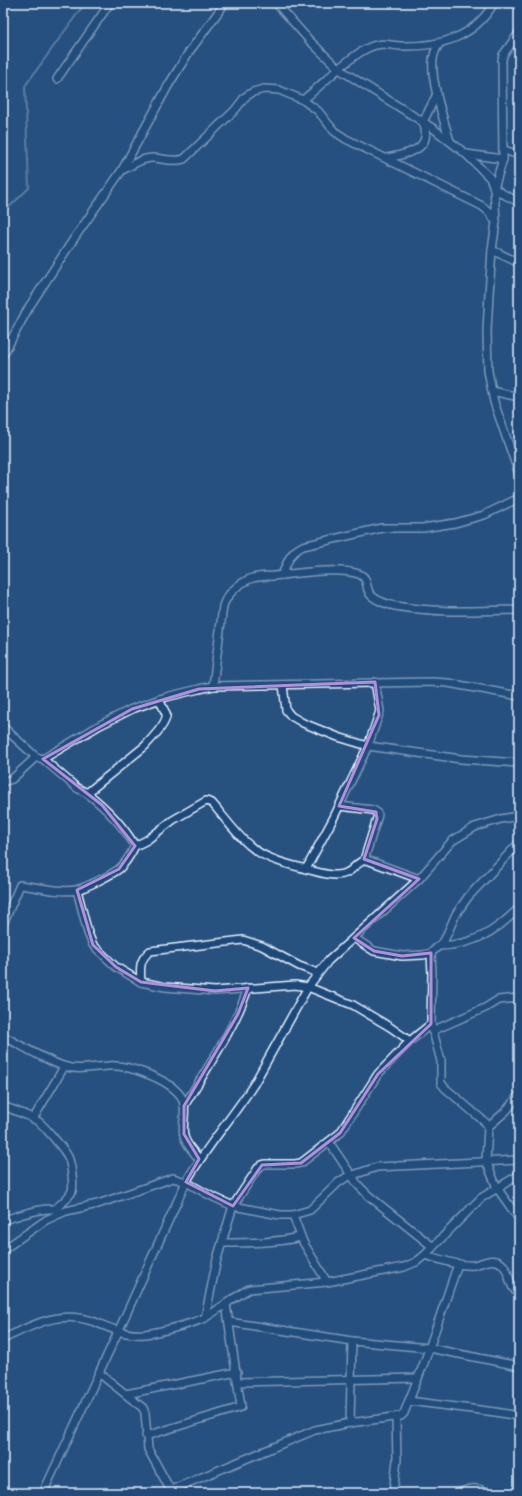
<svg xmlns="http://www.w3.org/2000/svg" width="522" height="1496" font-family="Delius,sans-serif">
<rect width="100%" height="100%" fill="#27517f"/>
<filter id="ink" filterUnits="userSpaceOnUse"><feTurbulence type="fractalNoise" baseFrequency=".025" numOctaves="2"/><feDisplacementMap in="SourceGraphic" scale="8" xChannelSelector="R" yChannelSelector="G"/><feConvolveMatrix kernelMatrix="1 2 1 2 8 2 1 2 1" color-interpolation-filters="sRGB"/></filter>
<g filter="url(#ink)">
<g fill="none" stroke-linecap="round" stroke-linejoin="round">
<!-- stream -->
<path stroke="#9db3c9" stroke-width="2" d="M3,213l26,-25 -4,-102 60,-83"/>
<!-- minor casing -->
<g stroke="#e8f1f8" stroke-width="10">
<g id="minor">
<path d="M276,3l33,37 30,29 95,60 32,25 24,24 4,10 2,34 -4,28 -3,44 -2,37 1,40 6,31 25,72"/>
<path d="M440,43c-3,4 -5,7 -6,12 -6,19 10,66 16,86"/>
<path d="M57,79l53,-76"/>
<path d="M303,100c19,-15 46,-44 67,-53 10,-5 19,-2 30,-1 39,1 73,-7 94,-43"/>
<path d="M504,150l15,5"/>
<path d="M466,154l37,5 -1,-99 1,-5 16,-22"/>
<path d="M387,158c20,-4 47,-8 36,-36l14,-28"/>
<path d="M122,170c9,-4 19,-12 30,-12 11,0 20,5 32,1l51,-49 10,-13 8,-5 11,-3 15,1 24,10 15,11 16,20 12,8 136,67 7,6 7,10"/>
<path d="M494,188l9,-29"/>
<path d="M494,188l9,6 16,8"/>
<path d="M492,250l27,13"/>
<path d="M3,355l26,-48 44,-67 49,-70 46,-84 21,-34 36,-49"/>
<path d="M492,391l27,6"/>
<path d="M282,575c6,-14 7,-22 21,-29l79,-18h41l32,-5 29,-8 35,-17"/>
<path d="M375,682l5,29 -12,35 -35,73 -27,50c11,3 29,9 40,4 8,-3 12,-13 21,-13l52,19"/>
<path d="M283,685l3,25 5,6 12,7 35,14 30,9 93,13 58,4"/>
<path d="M213,686l10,-80c4,-12 15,-22 27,-27 7,-3 17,-3 24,-3 22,-3 65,-9 85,-2 10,4 6,13 11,20 5,6 18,11 25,12 41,7 82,5 124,4"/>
<path d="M3,727l33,30 7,2 57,-34 32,-16 34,-12 33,-8 14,-3 218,-4 17,1 71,13"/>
<path d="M43,759l34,29 10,5 58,-47c5,-6 23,-23 21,-32 -2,-5 -5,-10 -7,-15"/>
<path d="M3,782l9,-3 24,-22"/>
<path d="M339,806l34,4 3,2 2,3 -14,45"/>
<path d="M135,846l12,-6 26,-20 33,-19 6,2c12,14 23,30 37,42 15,14 38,19 57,24"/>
<path d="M77,890l11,43 5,12 23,22 25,15 24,5 50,4 80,-6 13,2 45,18 37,22 20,14"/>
<path d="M3,924l17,-39c18,2 38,8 56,5 9,-2 35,-15 43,-21 7,-6 12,-15 16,-23 -12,-21 -29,-38 -48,-53"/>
<path d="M354,938l20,13 28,5 21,-1 8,-2 13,-12 12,-27 12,-17 51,-54"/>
<path d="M439,946c35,-1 56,-14 80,-38"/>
<path d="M431,953l1,21 -1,50 10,37v22l4,5 41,35 2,4 -2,34 11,27 22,31"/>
<path d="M141,982c-1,-14 -2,-22 9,-31l93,-11 19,6 37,20 19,7"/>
<path d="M432,1031l53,-23 13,-8 21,-2"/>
<path d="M3,1036c19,10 40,23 60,30 15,5 30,1 45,0 19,-2 60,13 72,29 9,12 1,28 4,41 2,9 10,16 15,23"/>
<path d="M3,1106c12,5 26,9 36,16 7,6 23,25 28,33 4,6 7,29 5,36 -3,7 -11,13 -17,18"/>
<path d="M184,1106c22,-36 51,-78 64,-118"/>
<path d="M33,1119l31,-52"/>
<path d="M488,1127l18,-16 13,-16"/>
<path d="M329,1142l29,43 11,11 64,51"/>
<path d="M293,1215l10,27 24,40"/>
<path d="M3,1220c16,-4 40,-14 56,-10"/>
<path d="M222,1243c28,0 51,0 79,-6"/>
<path d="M3,1250l43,-30 20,-9 32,-7 75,-26 13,4 23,13 24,11 47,9h13l17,-5 29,-28 8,-5 30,-10 142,-7"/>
<path d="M425,1255c14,4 36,12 49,10 9,-2 21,-9 29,0 8,9 5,22 16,29"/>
<path d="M205,1318l12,-59 16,-53 25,-38 4,-3 3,-1h30l6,-1 39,-30 38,-59 32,-33 21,-17"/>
<path d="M229,1322l123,19 77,7 90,18"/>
<path d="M3,1339c30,-14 55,-29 89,-18 19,7 32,15 53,13 15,-2 48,-10 61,-17 15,-9 28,-20 43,-28l78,-7 77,-15 12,-5 9,-7 56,-57 38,-23"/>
<path d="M99,1373l44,35 2,5 3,36 24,44"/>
<path d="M238,1382l180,-4"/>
<path d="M126,1394l111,-22"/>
<path d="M409,1401l86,11 24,4"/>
<path d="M350,1423l2,-82"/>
<path d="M146,1436l95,-29 -15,-103"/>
<path d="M171,1490l144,-60 35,-7 51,-7 3,-3 20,-50 34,-99"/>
<path d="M43,1493l75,-161 68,-150c20,-35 46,-64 68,-98l54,-97 20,-26 91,-82 33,-38 23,-14 26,-8 18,-3"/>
<path d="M393,1493l4,-33 -1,-43"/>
<path d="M460,1493c12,-7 19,-4 31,0"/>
</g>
</g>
<!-- minor -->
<use href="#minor" stroke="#1f4a7a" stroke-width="7"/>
</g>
</g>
<!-- marked area -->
<path d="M0 0H522V1496H0ZM375,682l4,33 -40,91 37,6 1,7 -13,40 55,20 -65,59 20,13 28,5 29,-3v71l-53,50 -38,59 -39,30 -39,2 -29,41 -47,-24 13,-23 -15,-25v-28l54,-92 10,-26 -33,3 -74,-9 -25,-15 -23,-22 -16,-55 42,-21 16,-23 -33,-41 -59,-46 89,-50 67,-20z" fill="#27517f" fill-opacity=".55" fill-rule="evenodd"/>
<path fill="none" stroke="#b28edc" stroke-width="3" stroke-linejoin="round" d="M375,682l4,33 -40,91 37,6 1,7 -13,40 55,20 -65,59 20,13 28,5 29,-3v71l-53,50 -38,59 -39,30 -39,2 -29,41 -47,-24 13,-23 -15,-25v-28l54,-92 10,-26 -33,3 -74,-9 -25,-15 -23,-22 -16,-55 42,-21 16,-23 -33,-41 -59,-46 89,-50 67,-20z"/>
<!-- margin -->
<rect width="522" height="1496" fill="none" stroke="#1f4a7a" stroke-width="16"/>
<rect x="8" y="8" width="506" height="1480" fill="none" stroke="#e8f1f8" stroke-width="1.5" filter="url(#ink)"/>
</svg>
